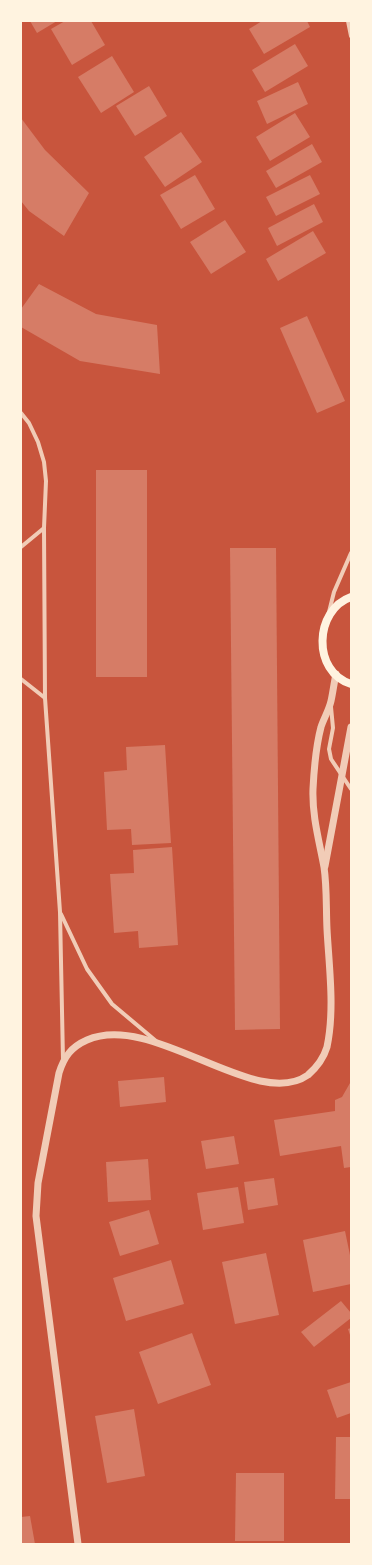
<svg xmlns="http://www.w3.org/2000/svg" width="372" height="1565" font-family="'Nunito Sans',sans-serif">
<rect width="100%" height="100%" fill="#c8553d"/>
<!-- building -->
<g fill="#d67c66">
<path d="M30,21h27l-20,12z"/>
<path d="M65,21h26l14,24 -33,20 -21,-36z"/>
<path d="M262,21h45l3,6 -46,27 -15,-25z"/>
<path d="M295,44l13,22 -43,26 -13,-22z"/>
<path d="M112,56l22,36 -33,21 -23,-36z"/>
<path d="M298,82l10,22 -41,20 -10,-23z"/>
<path d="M149,86l18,30 -32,20 -19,-30z"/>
<path d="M295,113l15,24 -40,24 -14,-24z"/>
<path d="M21,118l24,32 44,43 -25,43 -35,-25 -8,-10z"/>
<path d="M181,132l21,30 -37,25 -21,-30z"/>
<path d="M312,144l10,18 -46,26 -10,-17z"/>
<path d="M195,175l20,34 -34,20 -21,-34z"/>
<path d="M310,175l10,19 -44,22 -10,-19z"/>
<path d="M314,204l9,18 -46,24 -9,-18z"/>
<path d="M225,220l21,32 -35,22 -21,-32z"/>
<path d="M313,231l13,22 -48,28 -12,-22z"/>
<path d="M39,284l57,30 61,11 3,49 -80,-13 -59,-34v-18z"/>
<path d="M307,316l38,85 -28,12 -37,-85z"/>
<rect x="96" y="470" width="51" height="207"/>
<path d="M230,548h46l4,481 -45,1z"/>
<path d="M165,745l6,98 -39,2 -1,-16 -24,1 -3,-58 23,-2 -1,-23z"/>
<path d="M172,847l6,98 -39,3 -1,-17 -24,2 -4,-59 24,-1 -1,-23z"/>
<path d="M164,1077l2,25 -46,5 -2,-26z"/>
<path d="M350,1083h1v84l-7,1 -3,-22 -61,10 -6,-36 61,-9v-11l7,-3z"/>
<path d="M234,1136l5,28 -33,5 -5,-28z"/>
<path d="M148,1159l3,41 -43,2 -2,-40z"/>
<path d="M274,1178l4,27 -30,5 -4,-28z"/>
<path d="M238,1187l6,36 -41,7 -6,-37z"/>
<path d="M149,1210l10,34 -39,12 -11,-34z"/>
<path d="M345,1231l6,29v24l-38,8 -10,-52z"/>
<path d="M266,1253l13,62 -44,9 -13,-62z"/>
<path d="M171,1260l13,44 -58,17 -13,-43z"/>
<path d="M341,1301l10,12v5l-37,29 -13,-15z"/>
<path d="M351,1328v10l-3,-9z"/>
<path d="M192,1333l19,52 -53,19 -19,-52z"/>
<path d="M351,1382v31l-14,5 -10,-28z"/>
<path d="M134,1409l11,67 -38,7 -12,-67z"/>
<path d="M336,1437h15v62h-16z"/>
<path d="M236,1473h48v68h-49z"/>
<path d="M30,1516l5,28h-14v-27z"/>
</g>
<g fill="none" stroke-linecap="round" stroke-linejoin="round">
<!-- minor -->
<g stroke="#f1ccb7" stroke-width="4">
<path d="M348,21l3,15"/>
<path d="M21,413l8,10 9,19 6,20 2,19 -2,47 1,170 15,214 3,148"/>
<path d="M21,547l23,-19"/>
<path d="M329,612l5,-20 17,-39"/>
<path d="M21,679l24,19"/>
<path d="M331,707l2,21 -4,21 2,10 20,30"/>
<path d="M61,914l26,55 25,35 44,37"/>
</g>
<!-- tertiary -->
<g stroke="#f1ccb7" stroke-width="7">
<path d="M325,866l26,-139"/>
<path d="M78,1544l-42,-328 2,-33 21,-110c5,-16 12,-26 28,-33 66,-29 169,72 221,35 8,-7 16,-18 19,-28 8,-38 2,-80 0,-118 -1,-20 0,-42 -3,-62 -5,-27 -12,-51 -11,-78 1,-20 3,-43 8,-62 3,-9 8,-17 10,-26 2,-9 3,-18 5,-27"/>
</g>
<!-- secondary -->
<path stroke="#fff3e0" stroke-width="8" d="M351,597c-37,13 -39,75 0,87"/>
</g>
<!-- border -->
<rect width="372" height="1565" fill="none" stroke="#fff3e0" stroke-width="44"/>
</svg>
